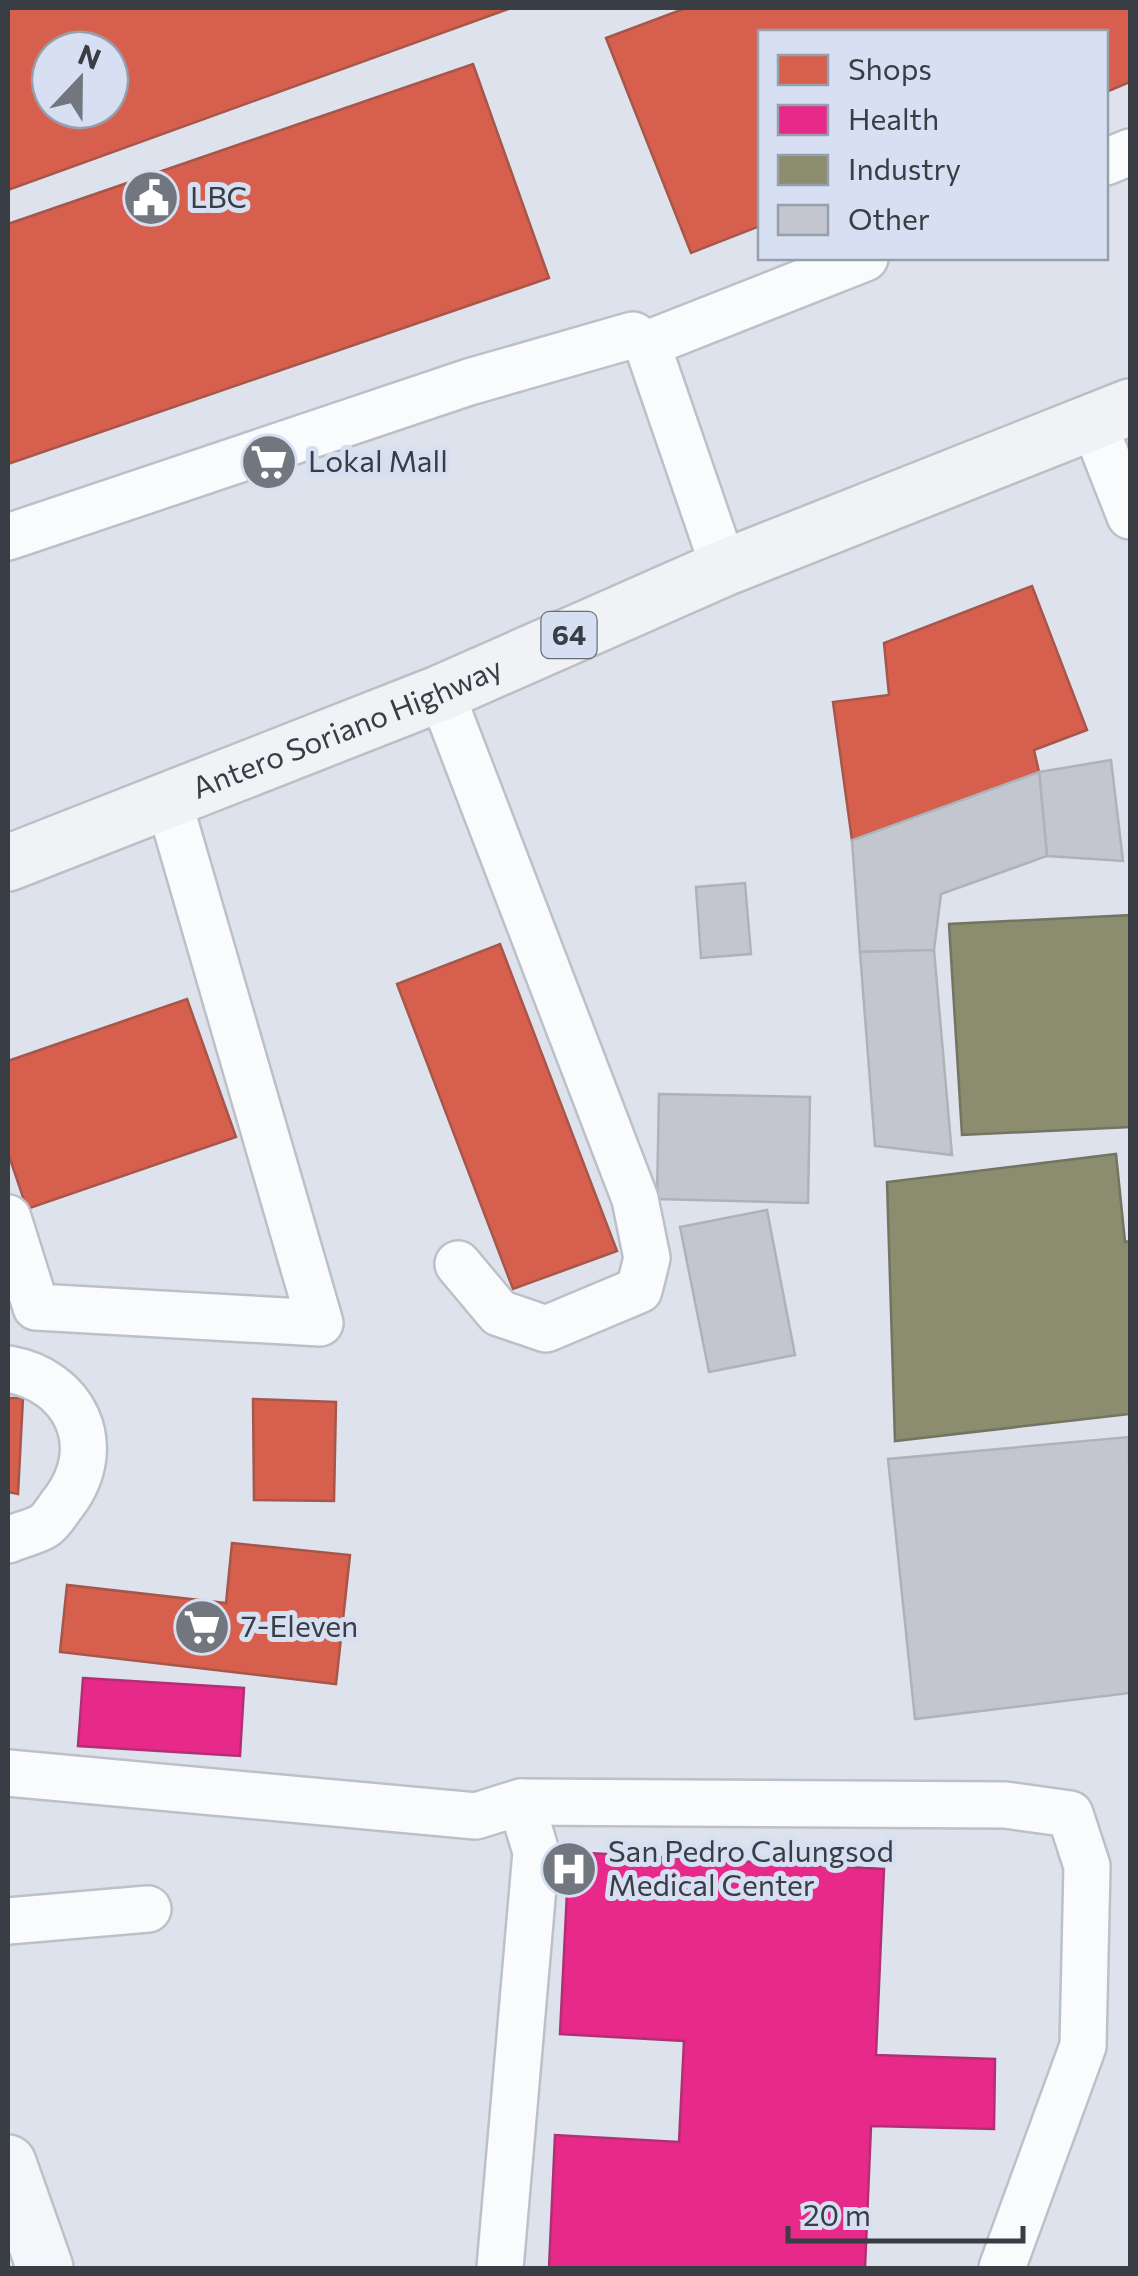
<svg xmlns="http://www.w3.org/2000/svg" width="1138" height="2276" font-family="Commissioner,sans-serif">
<rect width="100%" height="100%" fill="#dde2ec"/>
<!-- shops -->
<g fill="#d6604d" stroke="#a7564a" stroke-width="2.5" fill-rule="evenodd">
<path d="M8,8h503l-503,182zM50,50h60v60h-60z"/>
<path d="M686,8h444v74l-24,10v-60h-346v194l-69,27 -85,-215z"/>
<path d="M473,64l76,214 -541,186v-240z"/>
<path d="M1032,586l55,144 -53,20 5,22 -187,68 -19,-138 56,-7 -5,-52z"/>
<path d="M500,944l117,307 -104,38 -116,-305z"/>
<path d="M187,999l49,138 -209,72 -19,-56v-92z"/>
<path d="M8,1398h15l-5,96 -10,-2z"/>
<path d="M253,1399l83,3 -2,99 -80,-1z"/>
<path d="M232,1543l118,12 -14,129 -276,-32 7,-67 159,18z"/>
</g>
<!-- health -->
<g fill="#e7298a" stroke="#b32f75" stroke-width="2.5">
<path d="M83,1678l161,10 -4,68 -162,-10z"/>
<path d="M569,1852l315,17 -8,186 119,4 -1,70 -123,-3 -6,142h-316l6,-133 124,7 5,-101 -124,-7z"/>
</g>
<!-- industry -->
<g fill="#8c8c6e" stroke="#737461" stroke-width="2.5">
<path d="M1130,915v212l-168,8 -13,-211z"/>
<path d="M1116,1154l9,88 5,-1v173l-235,27 -8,-259z"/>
</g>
<!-- building -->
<g fill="#c3c6ce" stroke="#aeb2b9" stroke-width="2.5">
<path d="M1111,760l12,101 -76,-5 -8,-84z"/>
<path d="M1039,772l8,84 -106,38 -7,56 -74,2 -8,-112z"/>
<path d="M745,883l6,71 -50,4 -5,-71z"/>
<path d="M934,950l18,205 -77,-9 -15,-194z"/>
<path d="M659,1094l151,3 -2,106 -151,-4z"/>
<path d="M767,1210l28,145 -86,17 -29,-145z"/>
<path d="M1129,1437l1,256 -215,26 -27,-260z"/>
</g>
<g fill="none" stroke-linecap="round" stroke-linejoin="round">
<!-- lane casing -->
<g stroke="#bcc0c8" stroke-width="50">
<g id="lane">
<path d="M1106,162l24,-10"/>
<path d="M647,344l218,-86"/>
<path d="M1093,422l37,94"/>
<path d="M8,537l461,-155 164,-47 14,9 77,224"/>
<path d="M441,693l194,506 12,59 -8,32 -93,39 -47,-16 -41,-49"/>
<path d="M8,1218l28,89 284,16 -152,-524"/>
<path d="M8,1369c66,11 99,76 56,133 -6,7 -12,19 -20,24 -10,6 -25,9 -36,14"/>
<path d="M8,1773l468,43 45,-14 15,50 -36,416"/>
<path d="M521,1802l484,3 65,9 17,52 -4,180 -81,222"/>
<path d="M8,1921l140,-12"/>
</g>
</g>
<!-- secondary casing -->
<g stroke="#bcc0c8" stroke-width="60">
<path id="secondary" d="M8,2163l37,105"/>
</g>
<!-- primary casing -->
<g stroke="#bdbfc4" stroke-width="60">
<g id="primary">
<path id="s1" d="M8,863l433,-170 283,-125 406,-161"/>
</g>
</g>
<!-- lane -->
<use href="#lane" stroke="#fafbfc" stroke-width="45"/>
<!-- secondary -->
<use href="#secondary" stroke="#f5f6fa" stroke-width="55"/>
<!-- primary -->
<use href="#primary" stroke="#f0f2f6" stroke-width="55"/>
</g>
<!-- icons -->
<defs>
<g id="civic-disc" transform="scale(2.875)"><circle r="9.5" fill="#72777f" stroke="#d7e0f2"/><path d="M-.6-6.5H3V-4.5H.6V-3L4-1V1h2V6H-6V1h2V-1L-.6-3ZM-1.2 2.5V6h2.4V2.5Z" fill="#fff"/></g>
<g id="supermarket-disc" transform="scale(2.875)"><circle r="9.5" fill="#72777f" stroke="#d7e0f2"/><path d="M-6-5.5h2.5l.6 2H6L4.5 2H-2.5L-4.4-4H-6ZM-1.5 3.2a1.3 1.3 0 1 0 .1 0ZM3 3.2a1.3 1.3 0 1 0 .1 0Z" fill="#fff"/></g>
<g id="hospital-disc" transform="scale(2.875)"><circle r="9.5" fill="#72777f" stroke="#d7e0f2"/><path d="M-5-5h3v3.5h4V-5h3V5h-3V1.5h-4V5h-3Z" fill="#fff"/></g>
</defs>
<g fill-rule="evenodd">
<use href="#civic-disc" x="151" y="198"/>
<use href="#supermarket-disc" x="269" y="462"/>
<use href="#supermarket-disc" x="202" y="1627"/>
<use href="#hospital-disc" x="569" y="1869"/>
</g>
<g text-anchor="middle" stroke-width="10" stroke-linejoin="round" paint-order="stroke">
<!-- shield labels -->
<rect fill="#d7e0f2" stroke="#686e78" stroke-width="2.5" x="541.5" y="612" width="55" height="46" rx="8"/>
<g font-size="28" font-weight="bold" fill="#393d44">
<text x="569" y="645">64</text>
</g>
<!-- poi labels -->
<g font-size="30" fill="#393d44" stroke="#d7e0f2" text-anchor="start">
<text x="190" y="208">LBC</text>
<text x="308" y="472">Lokal Mall</text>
<text x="241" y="1637">7-Eleven</text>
<text x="608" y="1862">San Pedro Calungsod<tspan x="608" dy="34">Medical Center</tspan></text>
</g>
<!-- street labels -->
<g font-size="30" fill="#393d44" stroke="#d7e0f2">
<text dy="10" stroke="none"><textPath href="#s1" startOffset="365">Antero Soriano Highway</textPath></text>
</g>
</g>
<!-- border -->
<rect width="1138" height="2276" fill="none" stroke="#393d44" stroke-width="20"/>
<!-- legend -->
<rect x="758" y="30" width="350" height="230" fill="#d7e0f2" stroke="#989fac" stroke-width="2.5"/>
<rect x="778" y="55" width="50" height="30" fill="#d6604d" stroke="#989fac" stroke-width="2.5"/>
<text x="848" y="80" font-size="30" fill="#393d44">Shops</text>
<rect x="778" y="105" width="50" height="30" fill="#e7298a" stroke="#989fac" stroke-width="2.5"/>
<text x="848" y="130" font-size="30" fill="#393d44">Health</text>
<rect x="778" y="155" width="50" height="30" fill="#8c8c6e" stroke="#989fac" stroke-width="2.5"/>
<text x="848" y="180" font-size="30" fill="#393d44">Industry</text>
<rect x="778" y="205" width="50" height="30" fill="#c3c6ce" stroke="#989fac" stroke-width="2.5"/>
<text x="848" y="230" font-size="30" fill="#393d44">Other</text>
<!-- north arrow -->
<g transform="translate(80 80) rotate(22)"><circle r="48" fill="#d7e0f2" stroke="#989fac" stroke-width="2.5"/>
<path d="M0-8L18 38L0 25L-18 38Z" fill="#72777f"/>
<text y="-15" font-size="28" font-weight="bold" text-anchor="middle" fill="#393d44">N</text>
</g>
<!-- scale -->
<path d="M788 2226v15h235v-15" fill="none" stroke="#393d44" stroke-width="5"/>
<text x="803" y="2226" font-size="30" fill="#393d44" stroke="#d7e0f2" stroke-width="8" paint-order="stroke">20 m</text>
</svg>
